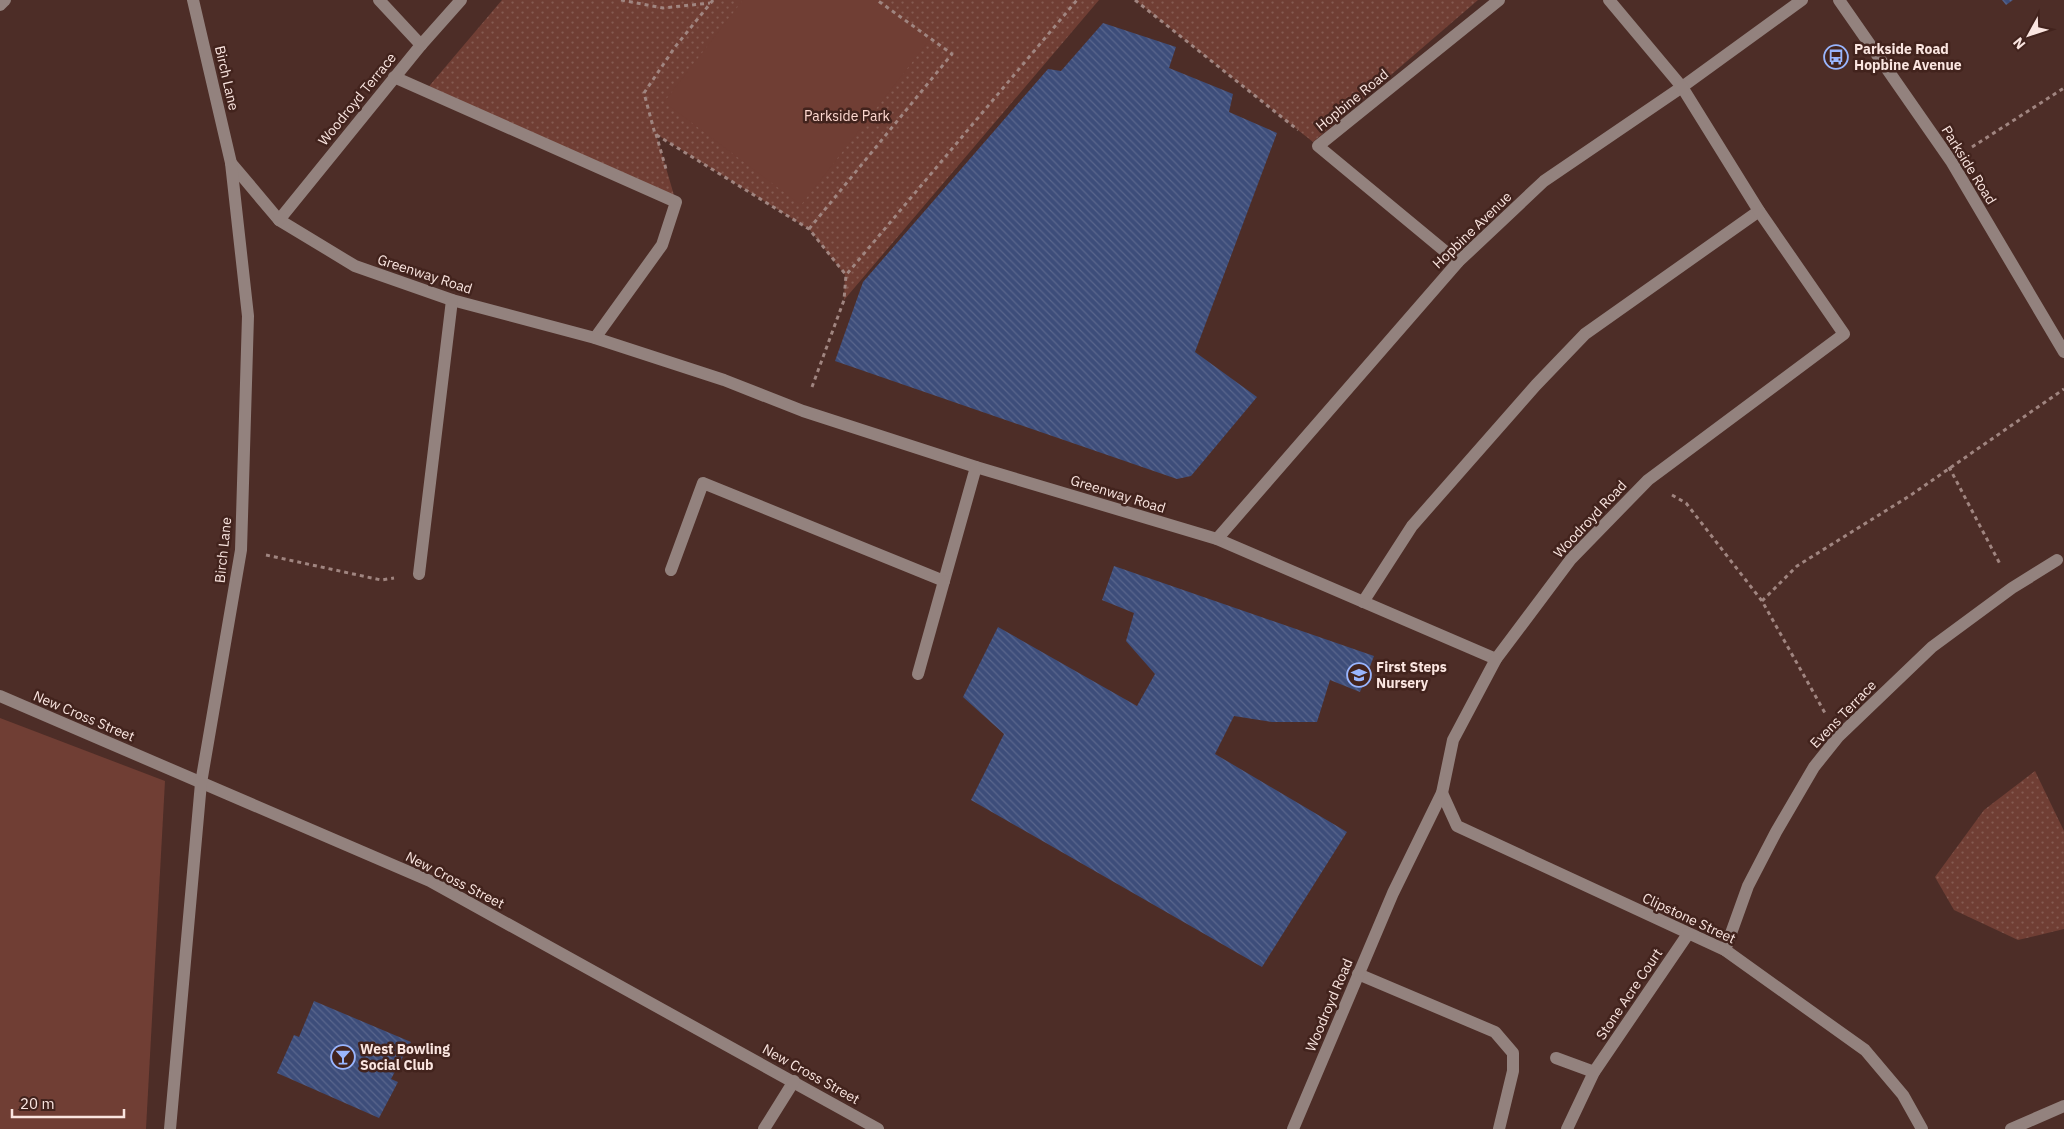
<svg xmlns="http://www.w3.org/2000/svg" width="2064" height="1129" font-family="'IBM Plex Sans',sans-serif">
<defs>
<pattern id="park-dots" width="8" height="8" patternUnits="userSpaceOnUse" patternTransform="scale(1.25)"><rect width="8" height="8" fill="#703e34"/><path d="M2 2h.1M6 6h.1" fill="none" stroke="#855a51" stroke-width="1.8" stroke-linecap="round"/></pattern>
<pattern id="building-back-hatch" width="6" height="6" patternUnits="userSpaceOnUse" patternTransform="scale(1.25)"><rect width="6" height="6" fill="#3d4d7a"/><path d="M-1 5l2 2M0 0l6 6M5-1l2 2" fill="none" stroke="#5a668d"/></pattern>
</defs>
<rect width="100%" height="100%" fill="#4d2d27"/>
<!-- park -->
<g fill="url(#park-dots)">
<path d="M502,0h597l-255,300 1,-25 -36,-46 -153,-95 20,68 -251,-111z"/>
<path d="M1135,0h343l-165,142z"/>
<path d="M2035,771l29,60v98l-46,11 -64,-30 -19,-33 49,-67z"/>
</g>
<!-- pitch -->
<g fill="#703e34">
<path d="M743,0h134l54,38 -130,167 -137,-103z"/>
<path d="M0,718l165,63 -19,348h-146z"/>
</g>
<!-- building -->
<g fill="url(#building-back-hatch)">
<path d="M2002,0h11l-7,5z"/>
<path d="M1103,23l73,24 -7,21 64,26 -4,18 48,21 -82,219 62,45 -66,79 -14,3 -342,-118 28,-79 185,-213 13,2z"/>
<path d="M1114,566l260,90 -14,36 -30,-12 -13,42h-45l-38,-6 -19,38 132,78 -85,135 -291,-167 33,-66 -41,-37 35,-70 139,79 18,-32 -29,-33 8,-28 -32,-13z"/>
<path d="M314,1001l97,41 -20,37 7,3 -19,36 -102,-45 17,-38 5,2z"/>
</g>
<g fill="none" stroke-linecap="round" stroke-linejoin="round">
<!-- path -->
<g stroke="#a08580" stroke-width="3" stroke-dasharray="4 4" stroke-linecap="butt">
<path d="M621,0l42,8 47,-5"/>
<path d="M713,0l-38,47 -31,46 11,41 154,95 37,46"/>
<path d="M1135,0l163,130"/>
<path d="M656,134l10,35"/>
<path d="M1972,147l92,-59"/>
<path d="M809,229l143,-175 -75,-54"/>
<path d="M812,387l32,-87 2,-25 231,-275"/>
<path d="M1949,467l51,97"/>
<path d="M1672,495l14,8 76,98 63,112"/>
<path d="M266,555l115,25 13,-2"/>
<path d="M1762,601l35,-35 114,-71 153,-106"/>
</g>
<!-- minor -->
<g stroke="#93827e" stroke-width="12">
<path d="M379,0l42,45"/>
<path d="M1839,0l112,161 113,191"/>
<path d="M0,5l5,-5"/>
<path d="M394,77l282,125 -14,43 -67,93"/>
<path d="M231,163l48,57 76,46 97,34 143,38 129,42 79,31 173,56 241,72 279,120"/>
<path d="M279,220l142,-175 40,-45"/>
<path d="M1458,262l-140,-116 181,-146"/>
<path d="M1217,539l241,-277 86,-81 138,-94 120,-87"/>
<path d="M671,570l32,-87 241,98 32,-114"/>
<path d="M419,574l33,-274"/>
<path d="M1363,602l49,-76 124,-141 49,-51 174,-123"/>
<path d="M918,674l26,-93"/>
<path d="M0,696l430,185 448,248"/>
<path d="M1442,793l15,33 268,124 140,100 38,45 19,34"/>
<path d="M1725,950l23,-64 28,-54 38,-65 24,-30 94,-90 80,-59 45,-28"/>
<path d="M1358,974l137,58 18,21v18l-14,58"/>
<path d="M1556,1058l38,14"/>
<path d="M170,1129l31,-346 40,-233 7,-234 -17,-153 -38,-163"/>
<path d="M764,1129l30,-48"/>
<path d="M1293,1129l100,-236 49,-100 11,-53 43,-81 75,-100 77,-79 196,-146 -85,-123 -77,-124 -73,-87"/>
<path d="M1567,1129l27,-57 94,-138"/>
<path d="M2011,1129l53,-23"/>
</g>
</g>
<!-- icons -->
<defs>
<g id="bus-ring" transform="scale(1.25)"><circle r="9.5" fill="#42231d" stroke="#99b5fd" stroke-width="1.5"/><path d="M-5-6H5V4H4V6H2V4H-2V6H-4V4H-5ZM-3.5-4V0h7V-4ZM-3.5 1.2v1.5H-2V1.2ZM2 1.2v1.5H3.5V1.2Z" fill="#99b5fd"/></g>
<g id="school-ring" transform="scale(1.25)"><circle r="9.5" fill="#42231d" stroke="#99b5fd" stroke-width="1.5"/><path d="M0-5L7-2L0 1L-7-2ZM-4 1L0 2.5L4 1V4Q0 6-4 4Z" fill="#99b5fd"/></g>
<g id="bar-ring" transform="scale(1.25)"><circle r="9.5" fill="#42231d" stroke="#99b5fd" stroke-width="1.5"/><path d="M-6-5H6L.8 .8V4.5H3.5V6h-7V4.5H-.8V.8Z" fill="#99b5fd"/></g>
</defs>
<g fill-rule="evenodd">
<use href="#bus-ring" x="1836" y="57"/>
<use href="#school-ring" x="1359" y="675"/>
<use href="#bar-ring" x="343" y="1057"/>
</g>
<g text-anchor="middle" stroke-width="5" stroke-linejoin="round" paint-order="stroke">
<!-- poi labels -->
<g font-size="14" font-weight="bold" fill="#fae5e0" stroke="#42231d" text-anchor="start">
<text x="1854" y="54">Parkside Road<tspan x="1854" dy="16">Hopbine Avenue</tspan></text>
<text x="1376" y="672">First Steps<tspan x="1376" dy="16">Nursery</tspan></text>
<text x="360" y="1054">West Bowling<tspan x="360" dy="16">Social Club</tspan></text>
</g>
<!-- street labels -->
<g font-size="14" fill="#fae5e0" stroke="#42231d">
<text transform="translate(227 78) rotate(77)" y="5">Birch Lane</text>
<text transform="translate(357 99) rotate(-51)" y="5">Woodroyd Terrace</text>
<text transform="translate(1352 100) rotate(-39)" y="5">Hopbine Road</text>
<text transform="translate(1969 165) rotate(58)" y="5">Parkside Road</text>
<text transform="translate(1472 230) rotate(-44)" y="5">Hopbine Avenue</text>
<text transform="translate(425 274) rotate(18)" y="5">Greenway Road</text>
<text transform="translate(1118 494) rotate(17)" y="5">Greenway Road</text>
<text transform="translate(1590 519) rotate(-47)" y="5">Woodroyd Road</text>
<text transform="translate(223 550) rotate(-84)" y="5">Birch Lane</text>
<text transform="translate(1843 714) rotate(-46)" y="5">Evens Terrace</text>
<text transform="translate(84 716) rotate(23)" y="5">New Cross Street</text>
<text transform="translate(455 880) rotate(27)" y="5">New Cross Street</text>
<text transform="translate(1689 918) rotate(25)" y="5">Clipstone Street</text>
<text transform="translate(1629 994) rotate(-56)" y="5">Stone Acre Court</text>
<text transform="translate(1329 1005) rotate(-67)" y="5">Woodroyd Road</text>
<text transform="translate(811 1074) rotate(29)" y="5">New Cross Street</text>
</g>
<!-- park labels -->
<g font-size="14" fill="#ffdad2" stroke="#42231d">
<text x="847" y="121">Parkside Park</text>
</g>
</g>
<!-- north arrow -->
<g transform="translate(2029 35) rotate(230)" stroke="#42231d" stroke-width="4" paint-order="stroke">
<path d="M0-4L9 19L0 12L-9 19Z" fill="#fae5e0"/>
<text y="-8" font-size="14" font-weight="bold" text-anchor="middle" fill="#fae5e0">N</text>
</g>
<!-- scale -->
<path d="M12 1109v8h112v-8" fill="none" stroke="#fae5e0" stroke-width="2.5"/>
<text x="20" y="1109" font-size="15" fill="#fae5e0" stroke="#42231d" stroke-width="4" paint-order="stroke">20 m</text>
</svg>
